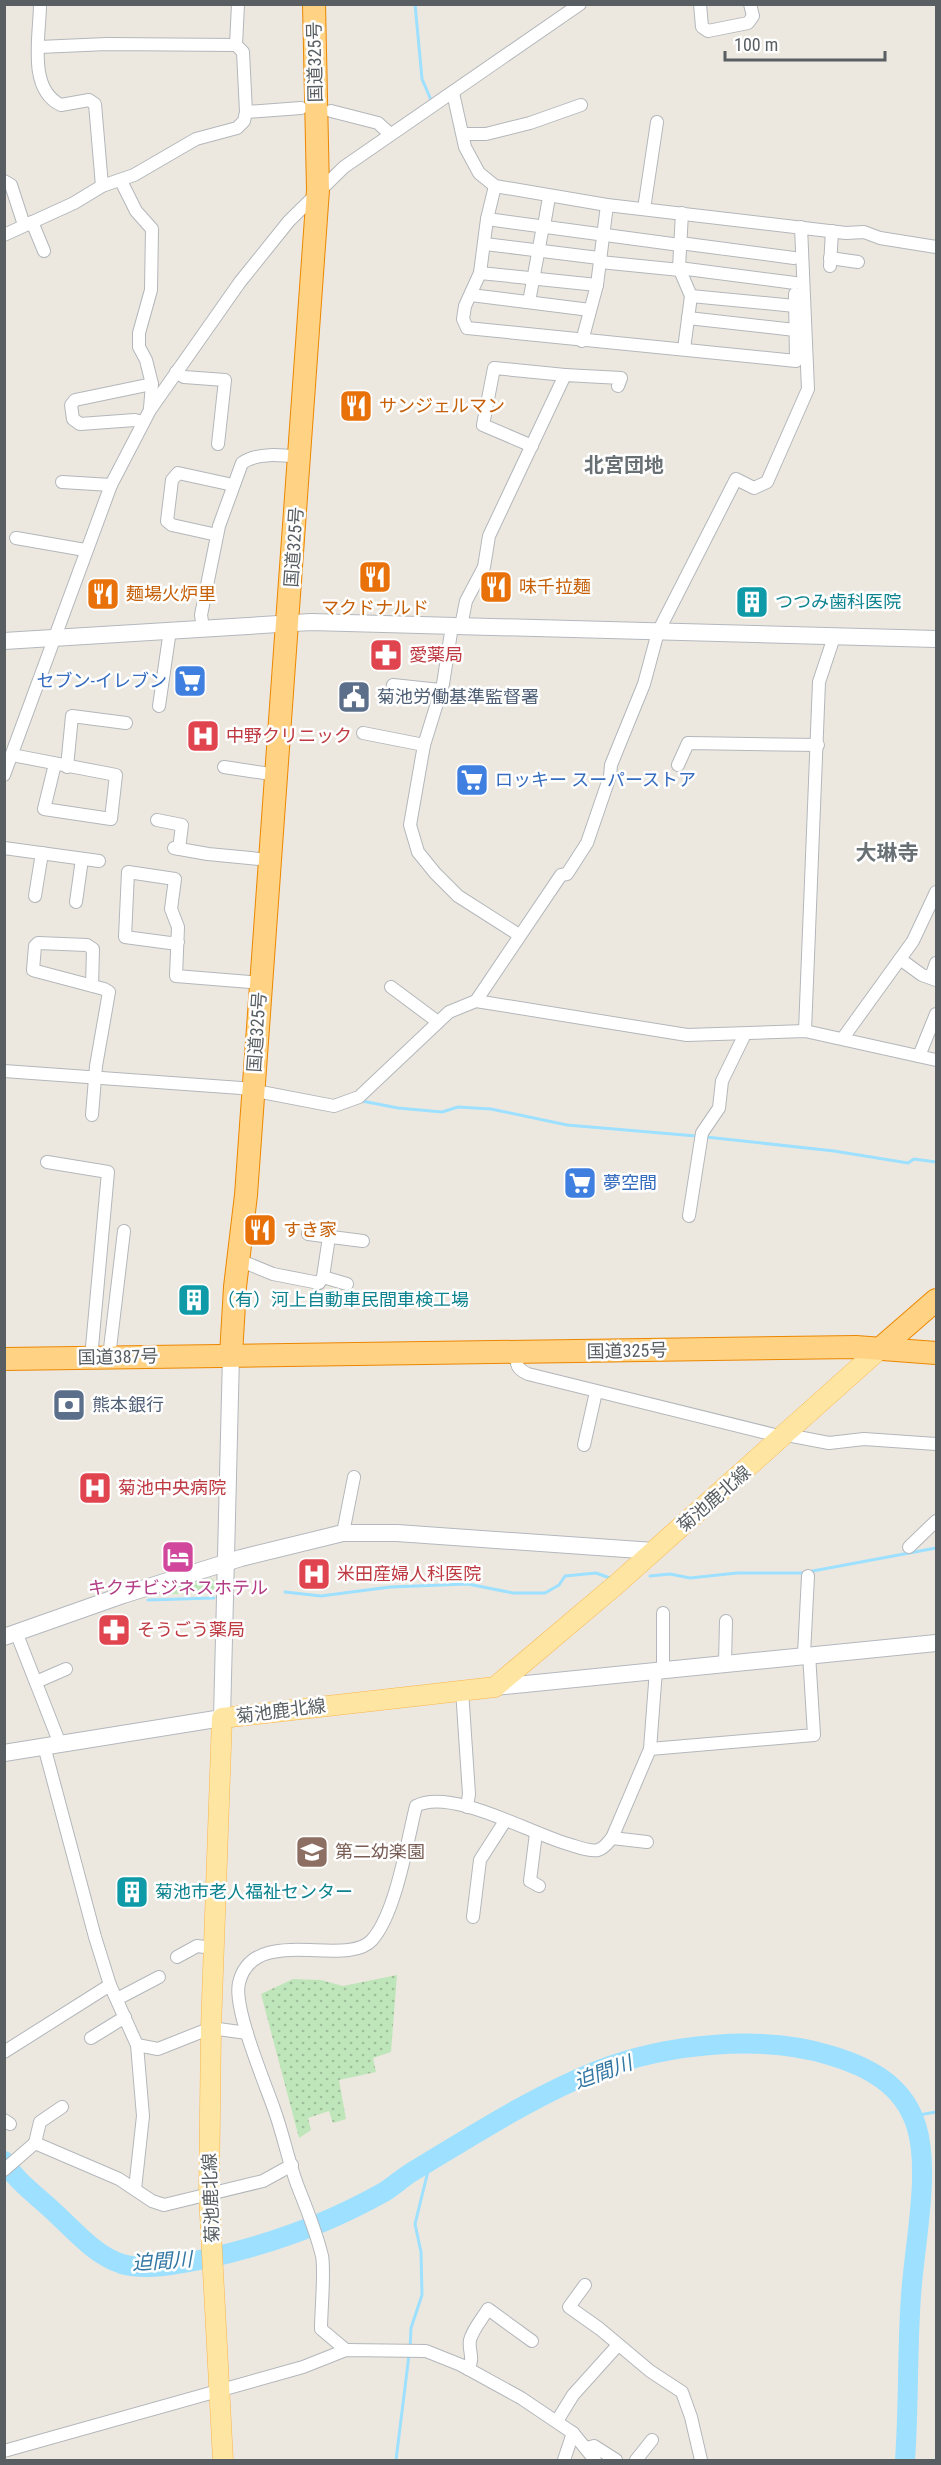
<svg xmlns="http://www.w3.org/2000/svg" width="941" height="2465" font-family="'Roboto Condensed','Noto Sans JP',sans-serif">
<defs>
<pattern id="grass-dots" width="8" height="8" patternUnits="userSpaceOnUse" patternTransform="scale(1.5)"><rect width="8" height="8" fill="#bfe6ba"/><path d="M2 2h.1M6 6h.1" fill="none" stroke="#9ebe9b" stroke-width="1.8" stroke-linecap="round"/></pattern>
</defs>
<rect width="100%" height="100%" fill="#ede8df"/>
<!-- grass -->
<path fill="url(#grass-dots)" d="M397,1975l-6,77 -18,6 3,14 -37,8 7,39 -13,4 -4,-12 -21,7 3,12 -12,8 -38,-144 32,-15 28,1 22,6z"/>
<!-- park -->
<path fill="#bfe6ba" d="M211,1578l4,3 -1,12 -47,1v-4z"/>
<g fill="none" stroke-linecap="round" stroke-linejoin="round">
<!-- stream -->
<g stroke="#9de0ff" stroke-width="3">
<path d="M415,4l7,75 9,21"/>
<path d="M362,1101l36,7 44,4 16,-5 33,2 76,16 129,11"/>
<path d="M706,1137l128,14 74,12 6,-4 22,3"/>
<path d="M650,1576l20,-2 20,4 47,-5h65l134,-25"/>
<path d="M285,1592l36,4 69,-9 78,-3 45,9h32l14,-8 6,-9 31,-3 14,5"/>
<path d="M148,1600l66,-2"/>
<path d="M913,2116l23,-4"/>
<path d="M410,2349l1,-21 11,-33 -1,-43 -6,-28 15,-61"/>
<path d="M396,2460l13,-105"/>
</g>
<!-- river -->
<path stroke="#9de0ff" stroke-width="20" d="M4,2161c13,21 30,32 48,49 21,19 42,45 70,54 25,7 57,0 82,-5 61,-13 125,-36 180,-67 10,-6 18,-14 28,-20 60,-36 121,-76 187,-102 66,-26 162,-36 230,-15 38,11 74,29 87,70 15,46 -2,121 -5,171 -4,55 -2,109 -6,164"/>
<!-- street casing -->
<g stroke="#b3b7bb" stroke-width="14">
<g id="street">
<path d="M40,4c0,31 -13,85 21,101l28,-5 6,4 7,82"/>
<path d="M700,4l2,23 6,4 40,-8 5,-7 -3,-12"/>
<path d="M236,45l2,-41"/>
<path d="M453,93l12,54 14,26 16,13 112,19 239,28 18,-1 16,6 56,9"/>
<path d="M331,111l47,12 12,11"/>
<path d="M246,112l55,-4"/>
<path d="M463,134h23l44,-11 51,-18"/>
<path d="M4,181l7,4 13,40"/>
<path d="M121,181l15,30 16,18 -1,61 -12,43v14l7,13 6,24 -2,24"/>
<path d="M495,186l-8,33 -7,54 -15,33 -2,13 4,9 329,33 -1,-67"/>
<path d="M644,209l13,-87"/>
<path d="M682,213l-3,55 12,28 -7,53"/>
<path d="M487,219l193,26"/>
<path d="M32,222l12,29"/>
<path d="M544,226l5,-29"/>
<path d="M4,235l70,-32 28,-17 32,-11 62,-36 41,-11 7,-7 2,-9 -3,-60 -7,-7 -129,-1 -68,3"/>
<path d="M680,243l114,15"/>
<path d="M485,244l114,14"/>
<path d="M830,258l28,4"/>
<path d="M600,262l80,8"/>
<path d="M830,266l2,-35"/>
<path d="M679,268l116,15"/>
<path d="M480,273l117,12"/>
<path d="M471,295l119,15"/>
<path d="M691,296l104,10"/>
<path d="M529,302l14,-76"/>
<path d="M688,318l107,12"/>
<path d="M582,341l15,-56 10,-80"/>
<path d="M176,372l8,5 41,3 -7,64"/>
<path d="M143,422l-8,-2 -55,4 -7,-5 -2,-14 4,-5 77,-16"/>
<path d="M532,446l-49,-21 11,-57 71,7"/>
<path d="M62,482l49,3"/>
<path d="M217,535l-45,-10 -5,-4 5,-41 6,-7 55,12"/>
<path d="M16,538l69,12"/>
<path d="M452,626l-9,58 -19,61 -14,80 8,27 17,21 23,23 61,39"/>
<path d="M461,626l5,-25 18,-34 5,-31 76,-161 56,3 -3,8"/>
<path d="M203,628l-2,-13 18,-89 23,-63c16,-11 40,-8 58,-6"/>
<path d="M393,685l47,5"/>
<path d="M159,706l11,-76"/>
<path d="M363,733l61,12"/>
<path d="M12,755l104,20 -5,44 -67,-10 11,-45"/>
<path d="M678,765l10,-22 130,2"/>
<path d="M67,767l5,-51 54,7"/>
<path d="M224,767l53,8"/>
<path d="M4,775l107,-290 39,-75 90,-128 49,-61 55,-54 236,-163"/>
<path d="M157,820l25,5 -3,24"/>
<path d="M4,848l95,13"/>
<path d="M174,848l34,6 62,6"/>
<path d="M35,896l7,-43"/>
<path d="M76,902l6,-43"/>
<path d="M178,942l-8,1 -45,-6 3,-65 47,7 -4,30 7,18 -2,49 85,7"/>
<path d="M900,959l22,16 14,5"/>
<path d="M931,977l5,-14"/>
<path d="M92,986l1,-37 -6,-4 -49,-2 -3,3 -2,24 3,1 68,18 5,3 -13,74 -4,49"/>
<path d="M391,987l47,35"/>
<path d="M476,1001l85,-126 6,-1 20,-31 23,-67 1,-11 33,-81 14,-52 78,-153 18,9 13,-6 41,-93 -7,-162"/>
<path d="M805,1031l14,-349 15,-45"/>
<path d="M843,1038l70,-97 23,-49"/>
<path d="M919,1056l17,-42"/>
<path d="M4,1071l237,17 93,18 25,-9 90,-85 27,-11 211,34 118,-4 131,29"/>
<path d="M47,1162l61,10 -17,186"/>
<path d="M689,1216l13,-83 17,-25 3,-27 23,-47"/>
<path d="M308,1234l55,7"/>
<path d="M239,1260l34,14 46,9 4,-6 6,-40"/>
<path d="M323,1277l24,7"/>
<path d="M516,1353c0,12 1,16 12,21l255,63"/>
<path d="M109,1357l15,-126"/>
<path d="M787,1435l42,8 35,-4 72,5"/>
<path d="M584,1445l12,-53"/>
<path d="M343,1533l11,-56"/>
<path d="M909,1547l27,-26"/>
<path d="M663,1613v56"/>
<path d="M16,1632l44,112"/>
<path d="M804,1654l4,-78"/>
<path d="M725,1663l1,-42"/>
<path d="M36,1682l30,-13"/>
<path d="M462,1690l7,104 -2,13"/>
<path d="M44,1746l51,191 15,48 27,60 6,71 -8,73"/>
<path d="M650,1749l164,-14 -5,-81"/>
<path d="M536,1833l-6,48 9,5"/>
<path d="M612,1838l35,4"/>
<path d="M473,1917l7,-57 25,-39"/>
<path d="M177,1957l20,-11 16,2"/>
<path d="M117,1999l42,-22"/>
<path d="M91,2038l34,-21"/>
<path d="M137,2045l21,4 53,-21 36,5"/>
<path d="M4,2052l106,-67"/>
<path d="M4,2120l6,4"/>
<path d="M35,2143l5,-21 22,-15"/>
<path d="M4,2170l31,-27 84,36 33,22 12,4 99,-24 29,-16"/>
<path d="M585,2285l-16,22 31,22 50,42 32,21 9,25 10,43"/>
<path d="M346,2350l-25,-21c0,-18 4,-59 1,-73 -5,-21 -14,-44 -22,-64 -11,-26 -16,-56 -26,-83 -9,-26 -41,-101 -35,-126 14,-60 107,-14 133,-43 24,-27 35,-98 44,-134 35,-19 117,29 155,39 7,2 20,7 27,5 7,-2 10,-8 14,-12l38,-89 6,-79"/>
<path d="M468,2369c7,-11 0,-18 2,-29 3,-11 12,-21 18,-31l44,32"/>
<path d="M557,2421l16,-26 45,-50"/>
<path d="M587,2448l7,-2 22,14"/>
<path d="M4,2451l299,-84 43,-17 80,1 35,14 60,33 52,35 22,27"/>
<path d="M564,2460l9,-27"/>
<path d="M636,2460l16,-20"/>
</g>
</g>
<!-- secondary casing -->
<g stroke="#b3b8be" stroke-width="18">
<g id="secondary">
<path d="M4,641l307,-19 625,17"/>
<path d="M4,1637l119,-42 118,-37 102,-25h54l257,18"/>
<path d="M495,1687l441,-44"/>
<path d="M4,1753l218,-35 9,-363"/>
</g>
</g>
<!-- primary casing -->
<g stroke="#f9b54c" stroke-width="21">
<path id="primary" d="M223,2460l-14,-265 2,-167 11,-310 273,-31 123,-104 264,-236"/>
</g>
<!-- highway casing -->
<g stroke="#ec8700" stroke-width="24">
<g id="highway">
<path d="M882,1347l54,-47"/>
<path d="M231,1355l4,-68 11,-92 72,-1005 -4,-186"/>
<path d="M4,1359l852,-12 80,6"/>
</g>
</g>
<!-- street -->
<use href="#street" stroke="#fff" stroke-width="12"/>
<!-- secondary -->
<use href="#secondary" stroke="#fff" stroke-width="16"/>
<!-- primary -->
<use href="#primary" stroke="#ffe5a2" stroke-width="20"/>
<!-- highway -->
<use href="#highway" stroke="#ffd284" stroke-width="22"/>
</g>
<!-- icons -->
<defs>
<g id="restaurant-square" transform="scale(1.725)"><rect x="-9" y="-9" width="18" height="18" rx="4" fill="#e8710a" stroke="#fff"/><path d="M-5-6h1v4h1v-4h1v4h1v-4h1v5L-1.5 .5V6h-2V.5L-5-1ZM5-6V6H3V1.5H1.5Q1.5-4 5-6Z" fill="#fff"/></g>
<g id="building-square" transform="scale(1.725)"><rect x="-9" y="-9" width="18" height="18" rx="4" fill="#0f9aa8" stroke="#fff"/><path d="M-4-6H4V6H1V3H-1V6H-4ZM-2.5-4.3h1.7v1.8h-1.7ZM.8-4.3h1.7v1.8H.8ZM-2.5-1h1.7V.8h-1.7ZM.8-1h1.7V.8H.8Z" fill="#fff"/></g>
<g id="pharmacy-square" transform="scale(1.725)"><rect x="-9" y="-9" width="18" height="18" rx="4" fill="#e0444e" stroke="#fff"/><path d="M-2-6h4v4h4v4h-4v4h-4v-4h-4v-4h4Z" fill="#fff"/></g>
<g id="supermarket-square" transform="scale(1.725)"><rect x="-9" y="-9" width="18" height="18" rx="4" fill="#3f7fe0" stroke="#fff"/><path d="M-6-5.5h2.5l.6 2H6L4.5 2H-2.5L-4.4-4H-6ZM-1.5 3.2a1.3 1.3 0 1 0 .1 0ZM3 3.2a1.3 1.3 0 1 0 .1 0Z" fill="#fff"/></g>
<g id="civic-square" transform="scale(1.725)"><rect x="-9" y="-9" width="18" height="18" rx="4" fill="#5c6f8a" stroke="#fff"/><path d="M-.6-6.5H3V-4.5H.6V-3L4-1V1h2V6H-6V1h2V-1L-.6-3ZM-1.2 2.5V6h2.4V2.5Z" fill="#fff"/></g>
<g id="hospital-square" transform="scale(1.725)"><rect x="-9" y="-9" width="18" height="18" rx="4" fill="#e0444e" stroke="#fff"/><path d="M-5-5h3v3.5h4V-5h3V5h-3V1.5h-4V5h-3Z" fill="#fff"/></g>
<g id="bank-square" transform="scale(1.725)"><rect x="-9" y="-9" width="18" height="18" rx="4" fill="#5c6f8a" stroke="#fff"/><path d="M-6-4H6V4H-6ZM0-2.3a2.3 2.3 0 1 0 0 4.6a2.3 2.3 0 1 0 0-4.6Z" fill="#fff"/></g>
<g id="hotel-square" transform="scale(1.725)"><rect x="-9" y="-9" width="18" height="18" rx="4" fill="#d1479c" stroke="#fff"/><path d="M-6-4.5h1.5V1H6V5H4.5V3h-9V5H-6ZM-4 0a1.8 1.8 0 1 1 3.6 0ZM.5 0V-2.5h3Q6-2.5 6 0Z" fill="#fff"/></g>
<g id="school-square" transform="scale(1.725)"><rect x="-9" y="-9" width="18" height="18" rx="4" fill="#8d6e63" stroke="#fff"/><path d="M0-5L7-2L0 1L-7-2ZM-4 1L0 2.5L4 1V4Q0 6-4 4Z" fill="#fff"/></g>
</defs>
<g fill-rule="evenodd">
<use href="#restaurant-square" x="356" y="406"/>
<use href="#restaurant-square" x="375" y="577"/>
<use href="#restaurant-square" x="496" y="587"/>
<use href="#restaurant-square" x="103" y="594"/>
<use href="#building-square" x="752" y="602"/>
<use href="#pharmacy-square" x="386" y="655"/>
<use href="#supermarket-square" x="190" y="681"/>
<use href="#civic-square" x="354" y="697"/>
<use href="#hospital-square" x="203" y="736"/>
<use href="#supermarket-square" x="472" y="780"/>
<use href="#supermarket-square" x="580" y="1183"/>
<use href="#restaurant-square" x="260" y="1230"/>
<use href="#building-square" x="194" y="1300"/>
<use href="#bank-square" x="69" y="1405"/>
<use href="#hospital-square" x="95" y="1488"/>
<use href="#hotel-square" x="178" y="1557"/>
<use href="#hospital-square" x="314" y="1574"/>
<use href="#pharmacy-square" x="114" y="1630"/>
<use href="#school-square" x="312" y="1852"/>
<use href="#building-square" x="132" y="1892"/>
</g>
<g text-anchor="middle" stroke-width="5" stroke-linejoin="round" paint-order="stroke">
<!-- street labels -->
<g font-size="18" fill="#585e62" stroke="#fff">
<text transform="translate(315 62) rotate(-91)" y="6">国道325号</text>
<text transform="translate(294 547) rotate(-86)" y="6">国道325号</text>
<text transform="translate(257 1032) rotate(-86)" y="6">国道325号</text>
<text transform="translate(627 1351) rotate(-1)" y="6">国道325号</text>
<text transform="translate(118 1357) rotate(-1)" y="6">国道387号</text>
<text transform="translate(714 1499) rotate(-41)" y="6">菊池鹿北線</text>
<text transform="translate(281 1711) rotate(-7)" y="6">菊池鹿北線</text>
<text transform="translate(211 2198) rotate(-92)" y="6">菊池鹿北線</text>
</g>
<!-- food labels -->
<g font-size="18" fill="#c56008" stroke="#fff" text-anchor="start">
<text x="379" y="412">サンジェルマン</text>
<text x="519" y="593">味千拉麺</text>
<text x="126" y="600">麺場火炉里</text>
<text x="375" y="614" text-anchor="middle">マクドナルド</text>
<text x="283" y="1236">すき家</text>
</g>
<!-- culture labels -->
<g font-size="18" fill="#0d838f" stroke="#fff" text-anchor="start">
<text x="775" y="608">つつみ歯科医院</text>
<text x="217" y="1306">（有）河上自動車民間車検工場</text>
<text x="155" y="1898">菊池市老人福祉センター</text>
</g>
<!-- health labels -->
<g font-size="18" fill="#be3a42" stroke="#fff" text-anchor="start">
<text x="409" y="661">愛薬局</text>
<text x="226" y="742">中野クリニック</text>
<text x="118" y="1494">菊池中央病院</text>
<text x="337" y="1580">米田産婦人科医院</text>
<text x="137" y="1636">そうごう薬局</text>
</g>
<!-- shop labels -->
<g font-size="18" fill="#366cbe" stroke="#fff" text-anchor="start">
<text x="167" y="687" text-anchor="end">セブン-イレブン</text>
<text x="495" y="786">ロッキー スーパーストア</text>
<text x="603" y="1189">夢空間</text>
</g>
<!-- service labels -->
<g font-size="18" fill="#4e5e75" stroke="#fff" text-anchor="start">
<text x="377" y="703">菊池労働基準監督署</text>
<text x="92" y="1411">熊本銀行</text>
</g>
<!-- hotel labels -->
<g font-size="18" fill="#b23c85" stroke="#fff">
<text x="178" y="1594">キクチビジネスホテル</text>
</g>
<!-- education labels -->
<g font-size="18" fill="#785e54" stroke="#fff" text-anchor="start">
<text x="335" y="1858">第二幼楽園</text>
</g>
<!-- neighbourhood labels -->
<g font-size="20" font-weight="bold" fill="#697074" stroke="#fff">
<text x="624" y="472">北宮団地</text>
</g>
<!-- water labels -->
<g font-size="20" font-style="italic" fill="#3277a3" stroke="#fff">
<text transform="translate(603 2072) rotate(-20)" y="7">迫間川</text>
<text transform="translate(162 2261) rotate(-4)" y="7">迫間川</text>
</g>
<!-- quarter labels -->
<g font-size="21" font-weight="bold" fill="#697074" stroke="#fff">
<text x="887" y="860">大琳寺</text>
</g>
</g>
<!-- border -->
<rect width="941" height="2465" fill="none" stroke="#585e62" stroke-width="12"/>
<!-- scale -->
<path d="M725 51v9h160v-9" fill="none" stroke="#585e62" stroke-width="3"/>
<text x="734" y="51" font-size="18" fill="#585e62" stroke="#ffffff" stroke-width="4.5" paint-order="stroke">100 m</text>
</svg>
